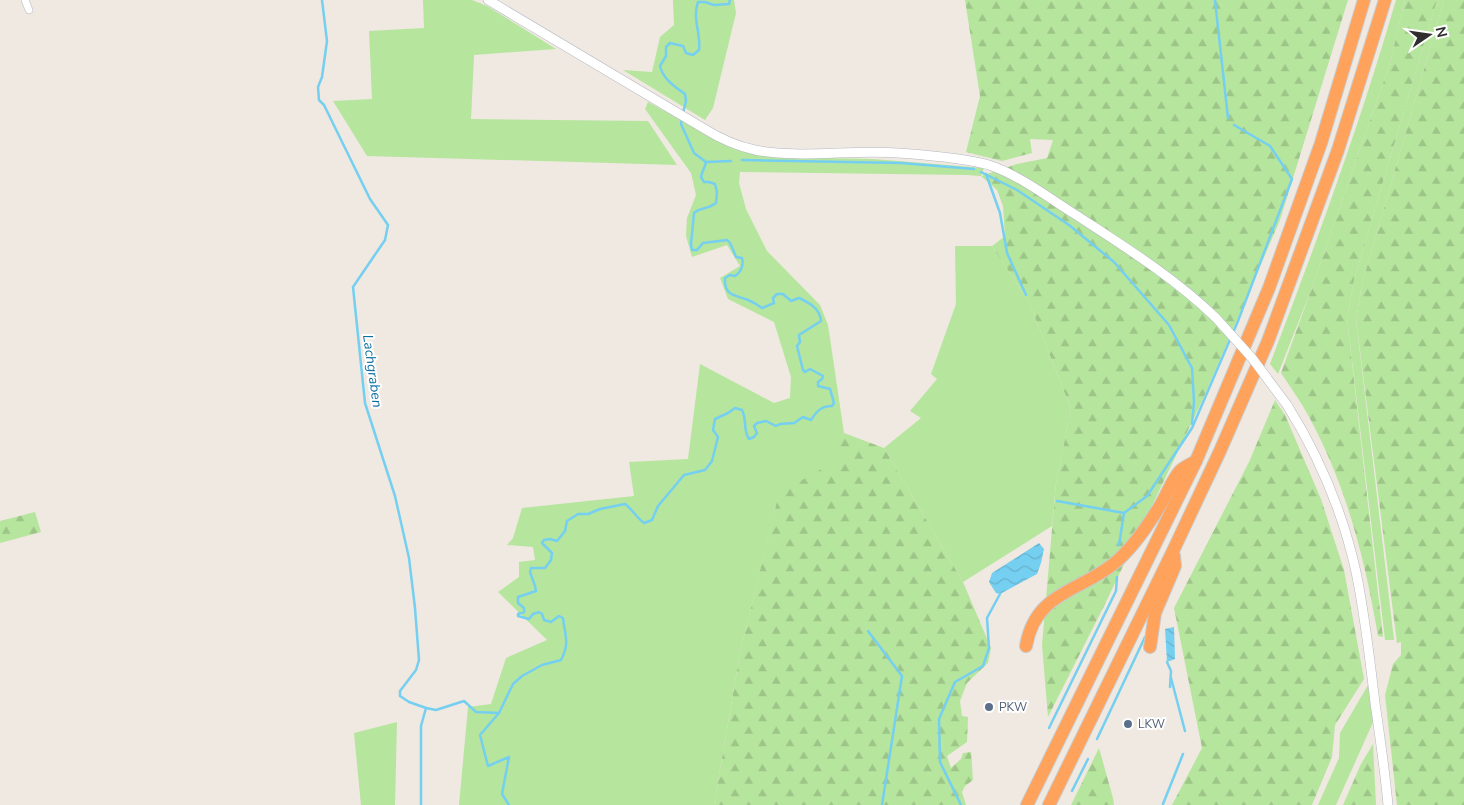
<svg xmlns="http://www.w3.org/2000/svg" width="1464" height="805" font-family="'Nunito Sans',sans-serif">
<defs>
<pattern id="forest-firs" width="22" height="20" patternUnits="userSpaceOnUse" patternTransform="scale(1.25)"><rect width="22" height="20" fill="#b6e59e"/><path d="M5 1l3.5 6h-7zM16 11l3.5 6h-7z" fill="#9dc588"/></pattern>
<pattern id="water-waves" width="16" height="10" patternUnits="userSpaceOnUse" patternTransform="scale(1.25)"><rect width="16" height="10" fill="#75cff0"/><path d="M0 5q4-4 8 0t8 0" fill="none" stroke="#66b2ce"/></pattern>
</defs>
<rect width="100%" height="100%" fill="#efe9e1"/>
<!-- grass -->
<g fill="#b6e59e">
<path d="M423,0h49l15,6 69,43 -82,6 -3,64 177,2 29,44 -310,-9 -34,-55 39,-2 -3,-68 55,-3z"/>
<path d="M673,0h61l2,13 -23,95 -8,12 -82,-50 29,2 8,-35 14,-12z"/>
<path d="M1396,0h9l-15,63 -79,227 -33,84 -8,-10c46,-120 90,-240 126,-364z"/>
<path d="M1437,0h7l-82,284 -6,35 38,321h-9l-38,-322 7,-38z"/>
<path d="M648,102l86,47 36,8 103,2 111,9 -3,8 -14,-1 -227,-3 -1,11 7,26 21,42 53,54 8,20 16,108 -9,29 -56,32 -39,159 -26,152h-255l9,-98 23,-3 15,-46 41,-18 -49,-48 21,-15v-15l16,-2 -2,-13 -26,-2 6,-7 9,-30 112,-12 -5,-34 59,-3 12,-95 74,39 16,-5 1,-21 -17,-55 -46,-23 -8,-21 20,-12 -13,-21 -35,12 -6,-21 1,-18 9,-23 -5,-22 -46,-64z"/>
<path d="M955,246h37l37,56 42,107 -15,74 -4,43 -89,56 -79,-134 37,-30 -11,-7 27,-32 -6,-5 25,-70z"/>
<path d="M1368,685l6,35 -38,85h-18l21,-47 1,-25z"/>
<path d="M397,722l-2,83h-34l-7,-72z"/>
</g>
<!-- forest -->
<g fill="url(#forest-firs)">
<path d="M965,0h383l-68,220 -77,179 -99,207 -56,111 -6,-72 14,-162 15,-74 -42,-107 -37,-56 13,-10 -2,-30 -6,-16 -16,-14 36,-12 30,-6 6,-18 -23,-1 2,14 -30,8 -36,-9 14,-56z"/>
<path d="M1405,0h32l-83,280 -7,38 36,319 -5,-1c-13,-77 -32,-152 -70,-221 -8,-15 -18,-28 -27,-42l30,-83 79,-227z"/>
<path d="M1444,0h20v805h-67l-12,-110 8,-31 8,-9v-13l-4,1 -41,-324 6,-35z"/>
<path d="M1275,400l10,15 36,84 23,71 20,109 -29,46 -3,32 -20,48h-140l30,-57 -28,-140 75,-146z"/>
<path d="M844,433l40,15 79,134 28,66 -3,15 -21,20 -7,18 2,15 6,1 -1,25 -20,14 4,12 10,-9 2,-6 8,-1 2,28 -8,6 -3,6 4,13h-252l26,-152 39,-160 55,-31z"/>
<path d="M35,512l6,20 -41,11v-22z"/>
<path d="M1373,744l3,61h-33l18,-41z"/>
<path d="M1099,748l14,50 1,7h-43z"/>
</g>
<!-- water -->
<g fill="url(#water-waves)">
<path d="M1039,543l5,6 -3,14 -4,11 -37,20 -4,-1 -7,-11 3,-9z"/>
<path d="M1174,627l1,32 -8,3 -2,-33z"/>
</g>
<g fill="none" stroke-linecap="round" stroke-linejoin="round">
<!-- stream -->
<g stroke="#75cff0" stroke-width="2.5">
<path d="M322,0l5,41 -5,36 -4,10 1,13 5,5 46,94 18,26 -3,15 -32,47 12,116 30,93 14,62 6,50 4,52 -3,10 -16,21v5l9,6 17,6 -5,18v79"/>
<path d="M1215,0l13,118"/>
<path d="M683,113l3,-12 -1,-7c-11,-8 -22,-15 -25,-28l6,-10v-9l4,-4 13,3 3,7 7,2 6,-5c2,-18 -7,-31 -1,-48h7l9,3 15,-1 1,-4"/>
<path d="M742,160l159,3 73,6"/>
<path d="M706,162l25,-1"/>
<path d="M981,172l36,18 52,35 45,37 55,63 23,43 2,34 -2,22"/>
<path d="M986,174l14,39 7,40 19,42"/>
<path d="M1057,501l67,12"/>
<path d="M1119,545l5,-32 23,-17 45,-68 46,-107 54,-142 -22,-33 -36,-21"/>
<path d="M868,631l34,45 -20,129"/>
<path d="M1167,662l4,9 -1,16"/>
<path d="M1171,678l14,53"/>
<path d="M426,708l10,2 28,-9 12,11 23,1"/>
<path d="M1049,728l67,-137 1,-14"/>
<path d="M1097,739l48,-102"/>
<path d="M1072,791l16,-32"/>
<path d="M1163,804l20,-50"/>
<path d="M509,805l-7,-11 7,-37 -21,9 -8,-31 19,-22 14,-29 9,-8 20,-11 19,-5c9,-17 4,-24 2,-42l-4,-2 -8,6 -7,-2 -2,-6 -3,-2 -6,2 -4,5 -11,-3v-2l6,-2v-4l-6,-5v-6l18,-6 -1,-5 -5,-14 1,-4h14l6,-8 1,-7 -10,-10 2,-3 6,-1 7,2 8,-10 2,-10 11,-7h10l12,-5 25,-5c8,6 12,14 19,19l8,-3 6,-14 26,-31 21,-5 7,-9 6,-24 -5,-7 2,-11 13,-6 7,-5 7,2c5,10 1,20 7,29l5,-2 3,-4 -3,-7 3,-3 9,-2 10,5 4,-2 14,-1 9,-6 8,3c6,-9 10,-14 21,-14l2,-3 -4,-14 -12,-3v-4l4,-3 1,-3 -13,-7 -5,3 -2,-2 -6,-24 3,-4 -1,-7 22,-14c-1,-12 -11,-18 -22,-23l-8,3 -8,-7h-6l-4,4 1,5 -12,5c-4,-3 -9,-6 -14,-8 -13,-5 -24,-4 -23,-22l5,-3 5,1c6,-4 9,-11 7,-18l-6,-1c-3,-6 -4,-14 -9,-17l-24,3 -6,7h-5l-1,-6 3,-31c6,-6 13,-3 22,-10l1,-11 -2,-8 -6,-2h-5l-3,-5c1,-6 4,-9 5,-15l-12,-9 -13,-29 1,-6"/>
<path d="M961,805l-21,-43 -1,-43 16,-37 28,-16 6,-18 -2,-30 13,-24"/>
</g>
<!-- minor casing -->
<g stroke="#b4b7c1" stroke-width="8">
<path id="minor" d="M25,0l4,10"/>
</g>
<!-- tertiary casing -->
<g stroke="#b4b7c1" stroke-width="10">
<g id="tertiary">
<path d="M488,0l215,128c16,10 33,18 52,22 44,9 98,-1 143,3 26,2 70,5 94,13 30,11 57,32 84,49 49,32 99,63 140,103"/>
<path d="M1287,405c32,51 56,108 69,167 9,43 14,88 19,131 5,34 10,68 13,102"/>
</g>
</g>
<!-- motorway casing -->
<g stroke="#c9c9c9" stroke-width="14">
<g id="motorway">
<path d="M1026,646c10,-56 56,-54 91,-85 17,-15 32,-37 44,-57 6,-10 11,-24 19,-33 4,-4 11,-7 16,-10"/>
<path d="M1150,647l5,-34 20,-47 -1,-10"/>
<path d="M1027,805l169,-344 73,-173 52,-145 43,-143"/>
<path d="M1049,805l124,-254 47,-100 48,-110 70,-191 47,-150"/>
</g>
</g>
<!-- minor -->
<use href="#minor" stroke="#fff" stroke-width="7"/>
<!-- tertiary -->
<use href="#tertiary" stroke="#fff" stroke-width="9"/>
<!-- motorway -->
<use href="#motorway" stroke="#ffa35c" stroke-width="12"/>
<!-- tertiary-bridge casing -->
<g stroke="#b4b7c1" stroke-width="10" stroke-linecap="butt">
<path id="tertiary-bridge" d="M1216,318l36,40 35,47"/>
</g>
<!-- tertiary-bridge -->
<use href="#tertiary-bridge" stroke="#fff" stroke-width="9"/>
</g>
<!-- markers -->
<g fill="#5c6f8a" stroke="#fff" stroke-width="2">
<circle cx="989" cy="707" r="5"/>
<circle cx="1128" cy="724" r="5"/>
</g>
<g text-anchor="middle" stroke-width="4" stroke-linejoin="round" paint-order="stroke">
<!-- service labels -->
<g font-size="12" fill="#4e5e75" stroke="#fff" text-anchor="start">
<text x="999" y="711">PKW</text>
<text x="1138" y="728">LKW</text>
</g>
<!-- water labels -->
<g font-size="14" font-style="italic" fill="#0d6fa3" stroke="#fff">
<text transform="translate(373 371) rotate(82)" y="5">Lachgraben</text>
</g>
</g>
<!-- north arrow -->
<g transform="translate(1429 35) rotate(77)" stroke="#ffffff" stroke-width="4" paint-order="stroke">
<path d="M0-4L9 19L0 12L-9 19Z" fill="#2e2e2e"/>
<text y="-8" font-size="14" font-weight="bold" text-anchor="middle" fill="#2e2e2e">N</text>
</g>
</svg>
